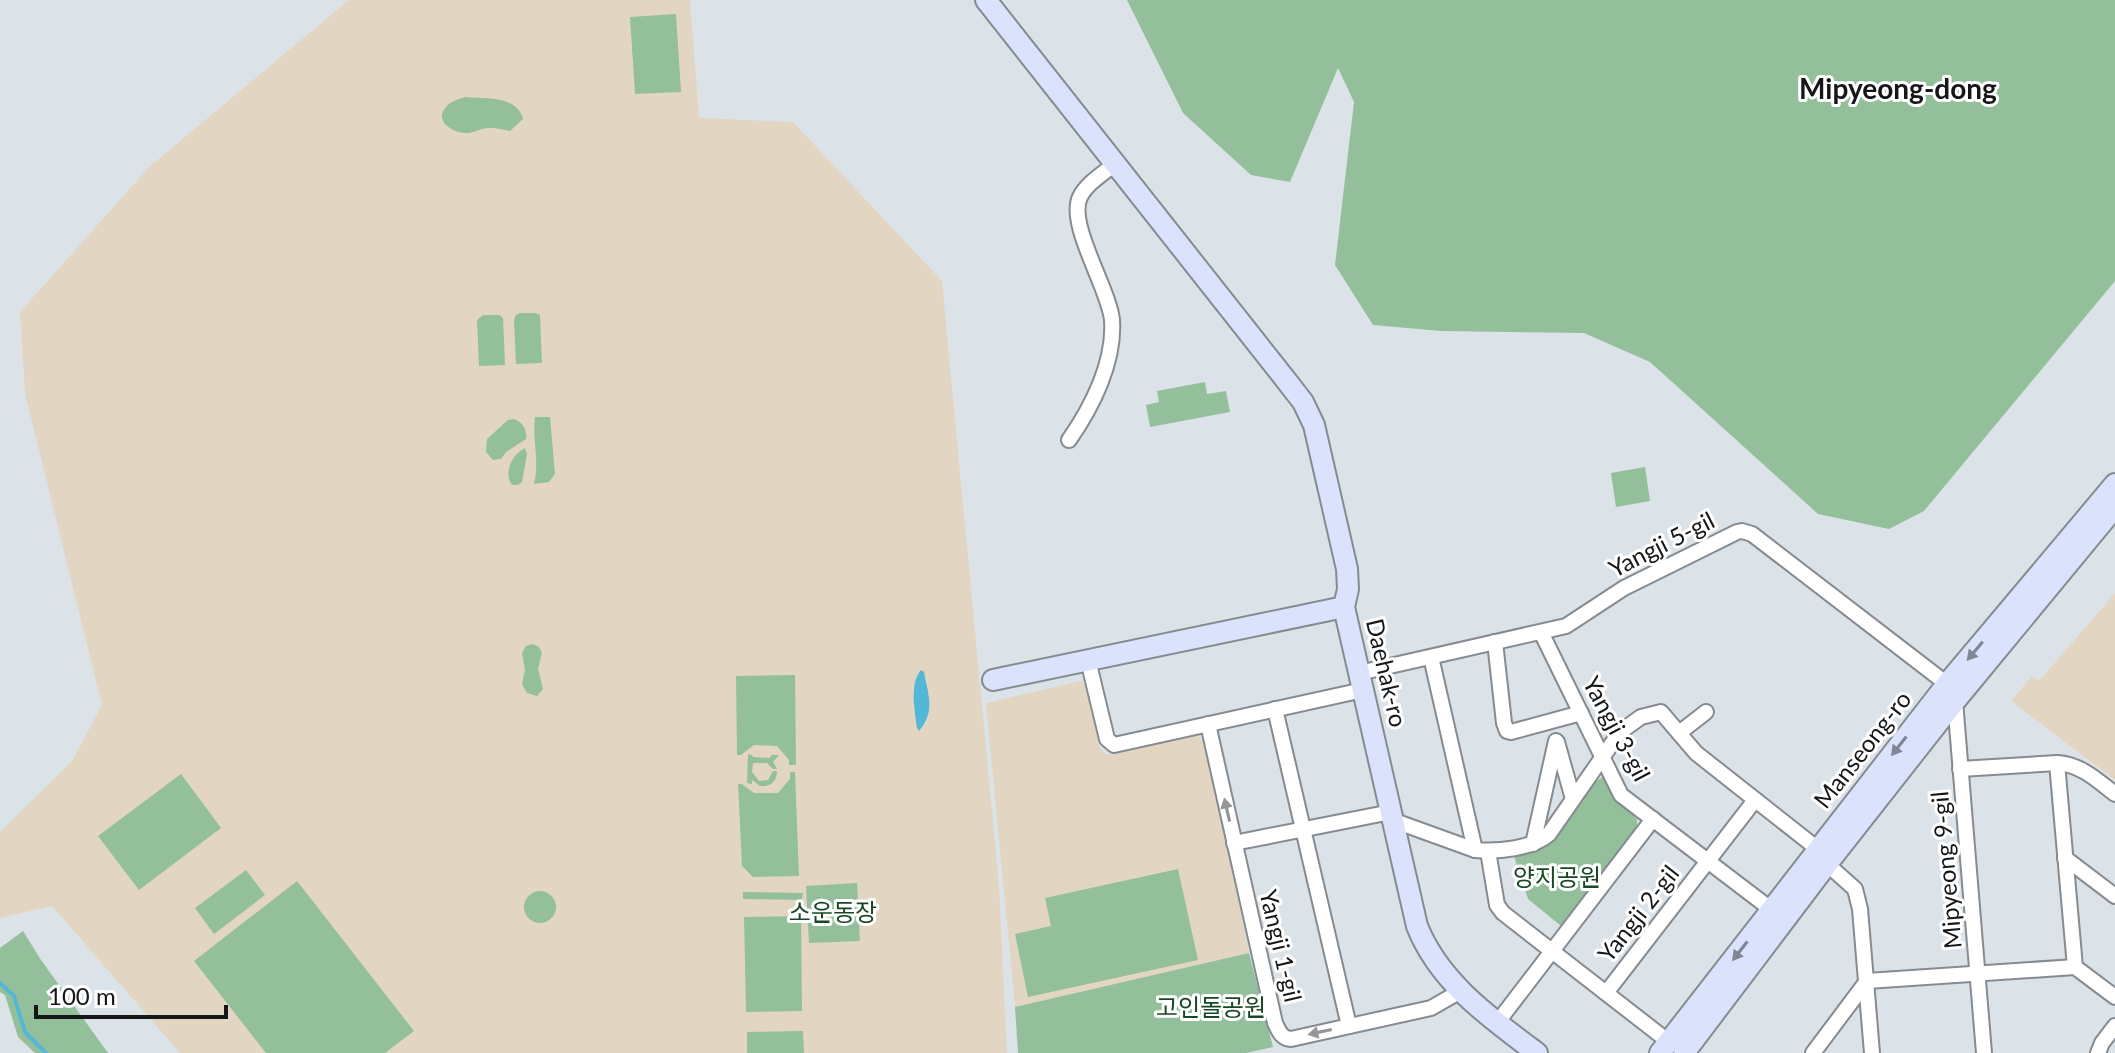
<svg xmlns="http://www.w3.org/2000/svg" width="2115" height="1053" font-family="Lato,'Noto Sans KR',sans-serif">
<rect width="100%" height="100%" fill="#dce3e8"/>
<!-- education -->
<g fill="#e2d6c2">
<path d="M349,0h341l9,118 94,4 149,159 57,605 8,167h-827l-128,-147 -52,12v-86l72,-71 30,-56 -77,-311 -5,-82 129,-145z"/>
<path d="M2115,593v187l-104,-79 21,-25 7,5z"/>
<path d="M1080,681l6,4 14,65 8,5 88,-20 9,7 44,211 -234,54 -29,-304z"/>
</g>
<!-- green -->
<g fill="#94bf9b">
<path d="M1127,0h988v281l-191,230 -35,18 -71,-15 -168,-152 -66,-29 -143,-2 -68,-6 -38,-60 19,-163 -16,-34 -48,114 -39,-7 -68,-62z"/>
<path d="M676,14l5,78 -46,2 -5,-77z"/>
<path d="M465,97c20,2 52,-2 58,22l-13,12c-6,-1 -12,-3 -19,-3 -9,-1 -16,5 -25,5 -15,0 -34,-14 -18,-28 4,-4 11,-6 17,-8z"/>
<path d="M520,313h15l5,2 2,48 -26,1 -2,-44 2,-5z"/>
<path d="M483,315h16l4,3 2,47 -26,1 -2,-46z"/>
<path d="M1205,382l2,12 19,-3 4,21 -80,15 -4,-22 13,-3 -2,-11z"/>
<path d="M535,417h15l5,57 -6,8 -15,2c6,-22 -2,-44 1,-67z"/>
<path d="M514,419c8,2 14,12 12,20l-20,13 -5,7 -8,1 -7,-8 1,-13 21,-19z"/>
<path d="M525,448l2,6 -5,28 -4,3h-6c-9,-12 0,-31 13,-37z"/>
<path d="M1645,467l5,34 -34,6 -5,-34z"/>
<path d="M533,644l6,3 3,6 -4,16 5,20 -6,7 -10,-3 -5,-9 3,-14 -3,-17 4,-7z"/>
<path d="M795,675l1,90h-7v-5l-12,-14 -23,-1 -13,10h-4l-1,-79z"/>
<path d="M748,754l4,1 1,2 16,1 3,-3h7l-6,7 4,7h-4l-6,-6h-14l-1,9 7,9 9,-1 5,-9h4c0,11 -7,16 -17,15l-8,-6v4l-5,-1z"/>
<path d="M790,772h5l4,104 -46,1 -11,-11 -4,-82h4l12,9h24l12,-14z"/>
<path d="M181,774l40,54 -82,62 -41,-54z"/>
<path d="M1604,776l8,19 25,24v9l-76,98 -33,-27 -15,-46 18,-2 13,-4 17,-16 31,-47z"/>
<path d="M1178,869l20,91 -170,37 -13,-63 36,-8 -6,-28z"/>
<path d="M246,870l19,25 -51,39 -19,-26z"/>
<path d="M297,881l117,150 -29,22h-119l-72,-92z"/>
<path d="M857,883l3,58 -51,2 -3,-57z"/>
<circle cx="540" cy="907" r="16"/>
<path d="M743,892l60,1 -1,7 -59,-1z"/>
<path d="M801,916l1,95 -56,1 -2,-95z"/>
<path d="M23,931l18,29 67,93h-73l-17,-16 -13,-42 -5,-3v-44z"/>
<path d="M1249,953l24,94 -27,6h-228l-3,-46z"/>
<path d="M803,1031l1,22h-57v-21z"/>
</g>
<!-- water -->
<path fill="#55b7d8" d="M921,670l3,2c4,23 12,39 -5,59l-2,-3c-2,-17 -8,-44 4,-58z"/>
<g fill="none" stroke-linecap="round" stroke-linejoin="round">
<!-- stream -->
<path stroke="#55b7d8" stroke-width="4" d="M0,983l14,13 11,36 21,21"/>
<!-- street casing -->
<g stroke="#858b90" stroke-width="18">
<g id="street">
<path d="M1069,440c23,-33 46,-78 43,-120 -3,-31 -45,-96 -32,-123 7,-14 24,-24 35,-33"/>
<path d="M1541,632l80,163 151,115"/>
<path d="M1495,642l9,81 3,8 4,1 70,-19"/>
<path d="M1431,657l44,193"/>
<path d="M1088,660l19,79 7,6 249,-55"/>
<path d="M1359,673l207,-47 58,-38 113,-56 5,-1 10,3 195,150 8,17 29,352"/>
<path d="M1275,709l74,317"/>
<path d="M1208,724l67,299c4,8 6,15 16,16l140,-31 21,-12 7,-7"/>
<path d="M1679,733l27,-21"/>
<path d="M1557,742l16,57"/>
<path d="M2057,763l18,204"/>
<path d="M1960,769l97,-6c23,1 40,17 58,31"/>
<path d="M1392,820l83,30c23,2 56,-1 74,-16l71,-102 21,-15 20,-5 35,41 123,97 8,14 28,25 5,20 12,144"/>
<path d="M1234,843l157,-31"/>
<path d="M1533,844l23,-103"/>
<path d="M1488,851l9,54 6,8 166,129"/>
<path d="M2065,858l50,38"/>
<path d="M1867,981l208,-14 40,30"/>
<path d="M1606,993l149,-193"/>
<path d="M1497,1023l156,-204"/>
<path d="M1813,1053l54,-72"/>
<path d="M2098,1053l4,-10 13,-17"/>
</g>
</g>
<!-- secondary casing -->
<g stroke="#858b90" stroke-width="24">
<g id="secondary">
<path d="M986,0l303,384 14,18 11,23 33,144 1,20 -4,18 73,319c22,56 73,92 120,127"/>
<path d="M993,680l351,-73"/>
<path d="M1660,1053l287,-369 168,-200"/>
<path d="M1684,1053l143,-189 128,-163 160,-194"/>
</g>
</g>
<!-- street -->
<use href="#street" stroke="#fff" stroke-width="14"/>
<!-- secondary -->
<use href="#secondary" stroke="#dbe2fc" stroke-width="20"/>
</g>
<!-- one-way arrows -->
<defs><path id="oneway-solid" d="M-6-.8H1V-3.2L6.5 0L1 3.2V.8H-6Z" transform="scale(2)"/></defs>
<g fill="#818695">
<use href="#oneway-solid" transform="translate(1975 651) rotate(130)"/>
<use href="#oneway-solid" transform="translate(1899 746) rotate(128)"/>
<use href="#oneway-solid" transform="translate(1740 951) rotate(128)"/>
</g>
<g fill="#959697">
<use href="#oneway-solid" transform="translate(1227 810) rotate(-103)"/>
<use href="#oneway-solid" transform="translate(1320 1032) rotate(168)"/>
</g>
<g text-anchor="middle" stroke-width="6" stroke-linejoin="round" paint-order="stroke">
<!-- street labels -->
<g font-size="24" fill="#141618" stroke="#fff">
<text transform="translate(1662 545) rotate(-27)" y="8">Yangji 5-gil</text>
<text transform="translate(1386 673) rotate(77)" y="8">Daehak-ro</text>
<text transform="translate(1616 729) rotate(62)" y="8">Yangji 3-gil</text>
<text transform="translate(1863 750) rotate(-52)" y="8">Manseong-ro</text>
<text transform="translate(1947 870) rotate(-95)" y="8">Mipyeong 9-gil</text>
<text transform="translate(1639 914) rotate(-52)" y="8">Yangji 2-gil</text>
<text transform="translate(1280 946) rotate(77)" y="8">Yangji 1-gil</text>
</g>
<!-- park labels -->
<g font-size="24" fill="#174723" stroke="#fff">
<text x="1557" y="886">양지공원</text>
<text x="833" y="921">소운동장</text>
<text x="1211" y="1016">고인돌공원</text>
</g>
<!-- quarter labels -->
<g font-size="28" font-weight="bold" fill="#141618" stroke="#fff">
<text x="1898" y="99">Mipyeong-dong</text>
</g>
</g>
<!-- scale -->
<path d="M36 1005v12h190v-12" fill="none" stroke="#141618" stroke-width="4"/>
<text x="48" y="1005" font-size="24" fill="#141618" stroke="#ffffff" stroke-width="6" paint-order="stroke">100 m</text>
</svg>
